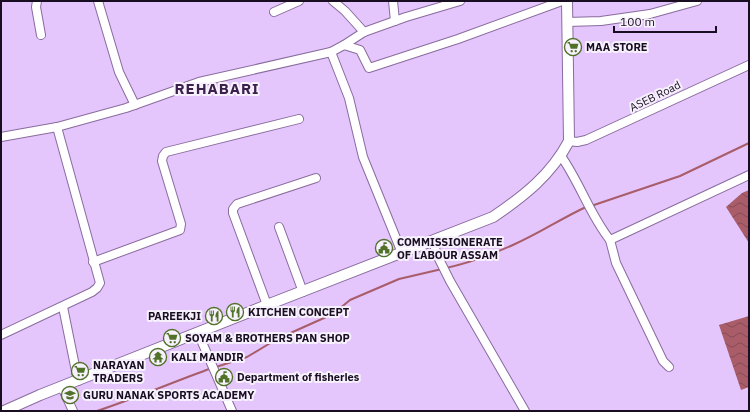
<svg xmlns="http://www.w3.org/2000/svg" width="750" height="412" font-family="'IBM Plex Sans',sans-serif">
<defs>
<pattern id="water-waves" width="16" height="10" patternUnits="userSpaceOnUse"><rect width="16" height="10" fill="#a85d69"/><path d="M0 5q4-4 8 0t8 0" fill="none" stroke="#884b56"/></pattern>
</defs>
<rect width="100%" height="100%" fill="#e4c5fc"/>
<!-- water -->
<g fill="url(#water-waves)">
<path d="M749,190v53l-23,-36 16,-14z"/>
<path d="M749,316v71l-8,3 -22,-65z"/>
</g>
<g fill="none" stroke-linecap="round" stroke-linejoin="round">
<!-- stream -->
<g stroke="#a85d69" stroke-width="2">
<path d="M591,206l89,-30 69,-33"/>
<path d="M446,268c23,-5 47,-14 69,-24 25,-11 47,-26 71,-37"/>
<path d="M216,367l31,-10 30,-18 56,-25 17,-14 49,-21 43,-10"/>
<path d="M97,411c39,-13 76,-29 115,-43"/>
</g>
<!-- minor casing -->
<g stroke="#896c9e" stroke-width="10">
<g id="minor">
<path d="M37,1l-1,6 5,28"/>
<path d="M98,1l21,71 16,33"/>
<path d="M333,1l12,10 19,21"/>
<path d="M393,1l2,20"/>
<path d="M274,12l25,-11"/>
<path d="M567,22l34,-1 49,-7 47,-13"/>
<path d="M344,45l20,-13 42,-15 54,-16"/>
<path d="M331,52l18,46 14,59 39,96"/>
<path d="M1,137l56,-10"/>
<path d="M569,141l8,1 9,-2 163,-75"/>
<path d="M561,156c19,27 29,59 49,84l139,-65"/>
<path d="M279,227l24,65"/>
<path d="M610,240l6,23 47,98 6,6"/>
<path d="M433,241l4,14 13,26 75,130"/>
<path d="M93,262l87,-32 1,-6 -19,-63 1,-5 3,-4 133,-33"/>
<path d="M267,305l-34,-92v-4l4,-5 79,-26"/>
<path d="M63,307l15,74"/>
<path d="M198,333l34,78"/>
<path d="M1,335l91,-43 5,-4 3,-5 -43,-156 69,-19 73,-26 132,-30 13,-7 16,5 9,18 89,-29 104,-38"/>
<path d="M62,387l11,24"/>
</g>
</g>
<!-- major casing -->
<g stroke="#896c9e" stroke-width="12">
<path id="major" d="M4,411l36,-16 227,-90 226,-88c31,-21 58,-42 76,-76l-2,-140"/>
</g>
<!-- minor -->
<use href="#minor" stroke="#fff" stroke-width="8"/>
<!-- major -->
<use href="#major" stroke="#fff" stroke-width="10"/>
</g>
<!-- icons -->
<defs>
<g id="supermarket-ring" transform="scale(0.9)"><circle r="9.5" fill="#f7f1fd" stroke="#507128" stroke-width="1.5"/><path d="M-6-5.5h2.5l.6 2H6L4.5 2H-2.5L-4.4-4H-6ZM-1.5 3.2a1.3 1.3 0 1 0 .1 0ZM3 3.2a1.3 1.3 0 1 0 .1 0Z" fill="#507128"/></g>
<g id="civic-ring" transform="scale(0.9)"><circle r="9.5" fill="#f7f1fd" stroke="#507128" stroke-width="1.5"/><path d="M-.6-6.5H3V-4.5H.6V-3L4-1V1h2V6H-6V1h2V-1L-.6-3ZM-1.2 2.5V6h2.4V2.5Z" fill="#507128"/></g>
<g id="restaurant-ring" transform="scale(0.9)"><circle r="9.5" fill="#f7f1fd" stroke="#507128" stroke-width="1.5"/><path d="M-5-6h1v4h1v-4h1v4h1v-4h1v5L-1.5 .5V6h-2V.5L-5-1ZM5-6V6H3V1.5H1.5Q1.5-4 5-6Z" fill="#507128"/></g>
<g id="temple-ring" transform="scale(0.9)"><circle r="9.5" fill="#f7f1fd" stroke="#507128" stroke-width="1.5"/><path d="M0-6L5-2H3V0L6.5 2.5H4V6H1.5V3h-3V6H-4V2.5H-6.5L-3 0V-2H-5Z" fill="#507128"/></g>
<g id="school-ring" transform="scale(0.9)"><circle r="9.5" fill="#f7f1fd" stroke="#507128" stroke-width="1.5"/><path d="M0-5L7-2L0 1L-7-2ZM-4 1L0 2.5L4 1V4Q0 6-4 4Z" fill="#507128"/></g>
</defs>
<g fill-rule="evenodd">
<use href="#supermarket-ring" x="573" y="47"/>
<use href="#civic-ring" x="384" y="248"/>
<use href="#restaurant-ring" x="235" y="312"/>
<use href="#restaurant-ring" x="214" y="316"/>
<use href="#supermarket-ring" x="172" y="338"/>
<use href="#temple-ring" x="158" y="357"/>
<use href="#supermarket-ring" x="80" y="371"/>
<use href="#civic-ring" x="224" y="377"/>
<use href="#school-ring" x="70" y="395"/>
</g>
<g text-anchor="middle" stroke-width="4" stroke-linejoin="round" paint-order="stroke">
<!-- poi labels -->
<g font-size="11" font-weight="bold" fill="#190e21" stroke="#f7f1fd" text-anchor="start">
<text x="586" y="51">MAA STORE</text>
<text x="397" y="246">COMMISSIONERATE<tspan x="397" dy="13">OF LABOUR ASSAM</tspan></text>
<text x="248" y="316">KITCHEN CONCEPT</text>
<text x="201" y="320" text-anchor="end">PAREEKJI</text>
<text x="185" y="342">SOYAM &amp; BROTHERS PAN SHOP</text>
<text x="171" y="361">KALI MANDIR</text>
<text x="93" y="369">NARAYAN<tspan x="93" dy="13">TRADERS</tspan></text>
<text x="237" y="381">Department of fisheries</text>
<text x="83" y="399">GURU NANAK SPORTS ACADEMY</text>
</g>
<!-- street labels -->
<g font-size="11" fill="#190e21" stroke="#f7f1fd">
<text transform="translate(655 96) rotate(-26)" y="4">ASEB Road</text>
</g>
<!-- district labels -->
<g font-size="15" font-weight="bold" letter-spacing="1" fill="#3a204b" stroke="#f7f1fd">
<text x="217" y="94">REHABARI</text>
</g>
</g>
<!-- border -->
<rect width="750" height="412" fill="none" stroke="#190e21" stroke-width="4"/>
<!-- scale -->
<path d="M614 26v6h102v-6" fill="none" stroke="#190e21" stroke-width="2"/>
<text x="620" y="26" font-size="12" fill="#190e21" stroke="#f7f1fd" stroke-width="3" paint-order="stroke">100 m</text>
</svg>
